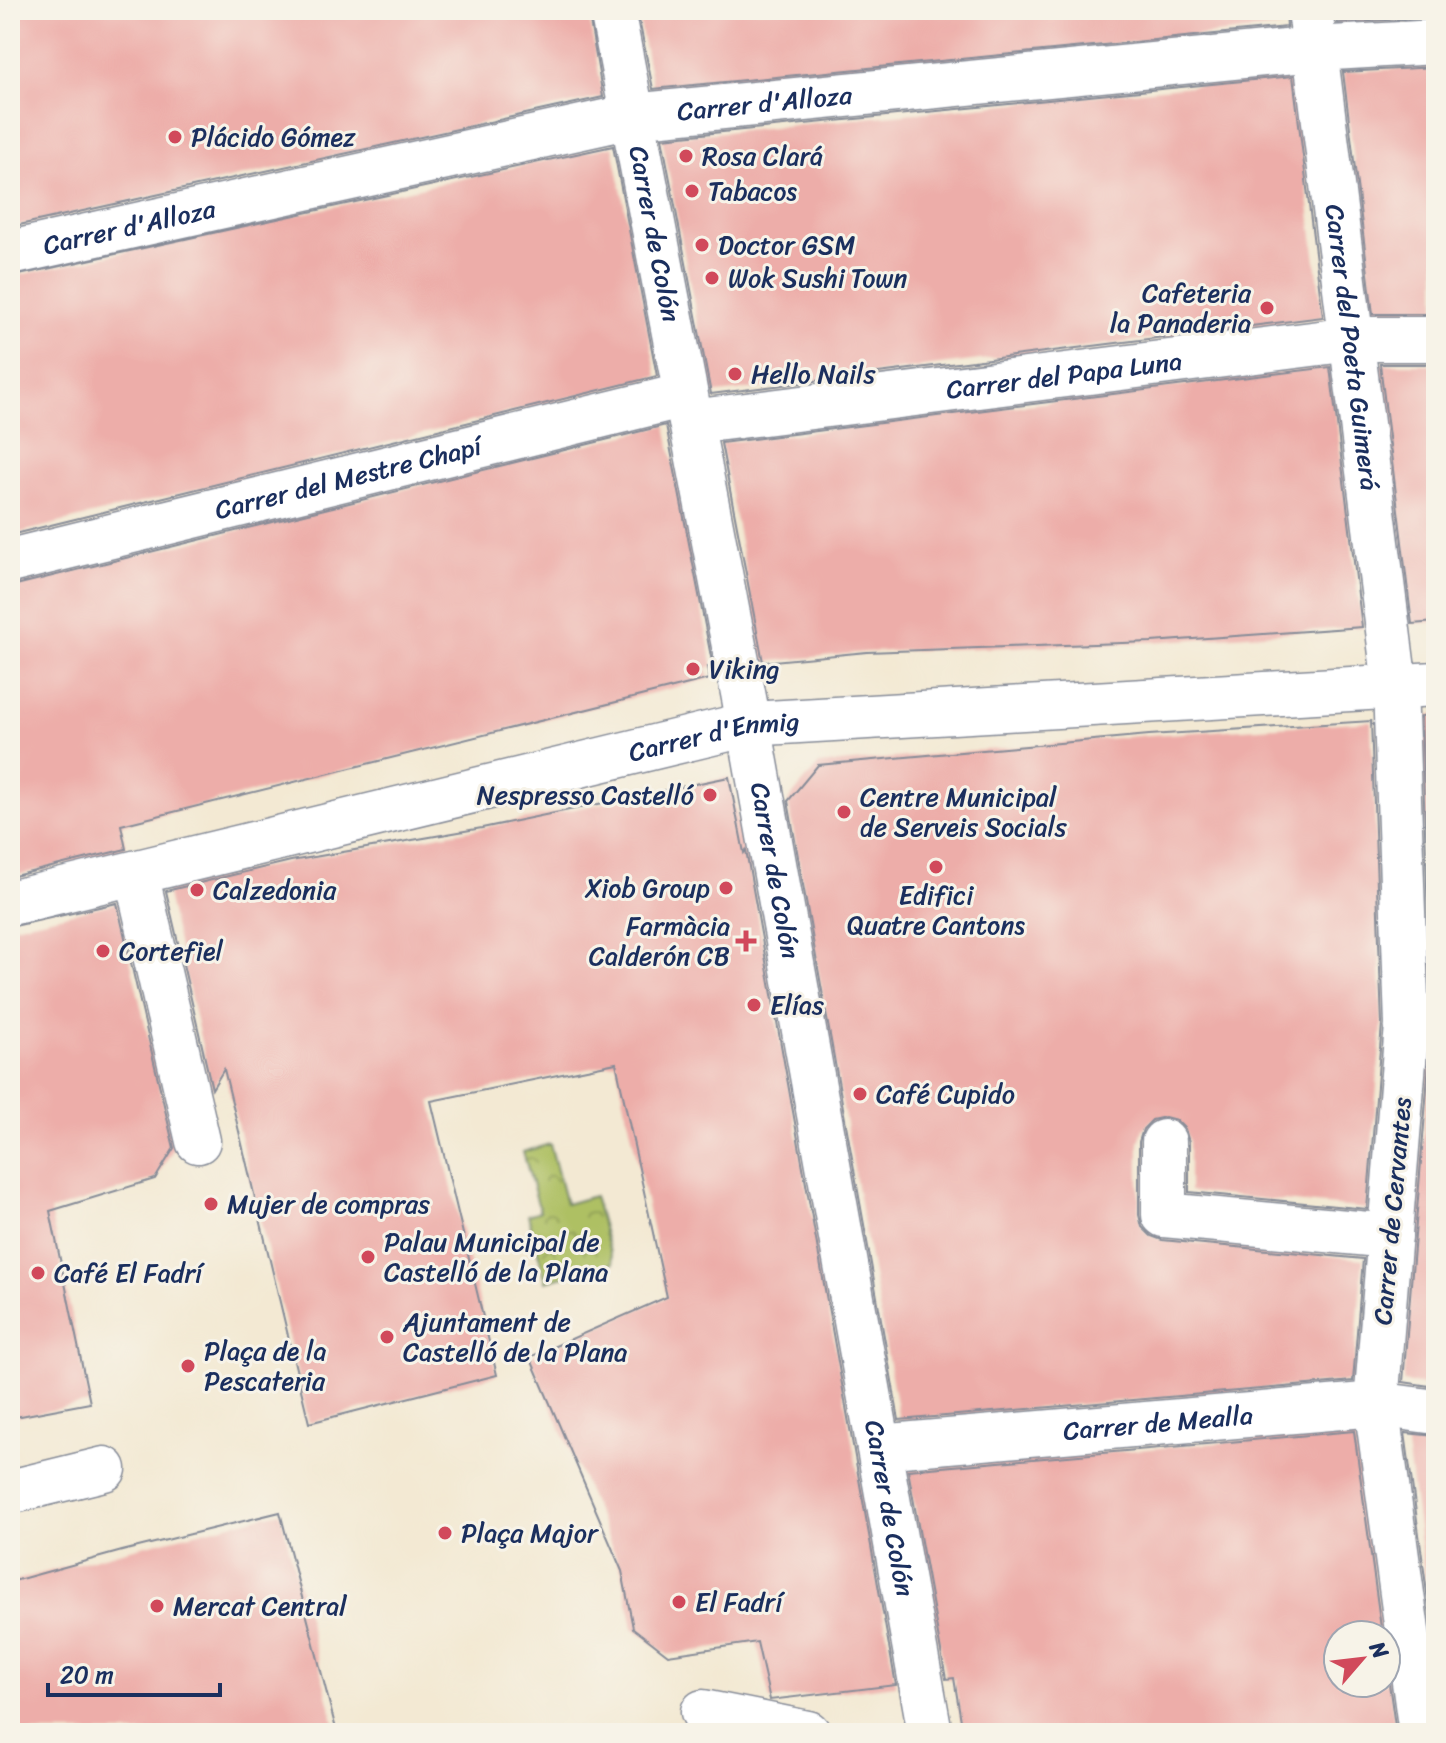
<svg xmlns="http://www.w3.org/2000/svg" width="1446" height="1743" font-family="Sriracha,sans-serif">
<defs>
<pattern id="park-crowns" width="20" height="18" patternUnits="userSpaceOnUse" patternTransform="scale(2)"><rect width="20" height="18" fill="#aec063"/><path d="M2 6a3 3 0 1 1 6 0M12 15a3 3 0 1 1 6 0" fill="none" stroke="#8d9c55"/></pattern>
</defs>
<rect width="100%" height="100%" fill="#f7f3e8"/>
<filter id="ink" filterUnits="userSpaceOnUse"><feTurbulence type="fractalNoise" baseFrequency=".0125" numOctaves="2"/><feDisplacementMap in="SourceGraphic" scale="16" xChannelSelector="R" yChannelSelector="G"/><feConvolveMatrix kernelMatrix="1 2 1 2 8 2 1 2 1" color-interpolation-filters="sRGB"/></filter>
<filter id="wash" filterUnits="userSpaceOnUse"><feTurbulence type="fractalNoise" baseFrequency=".006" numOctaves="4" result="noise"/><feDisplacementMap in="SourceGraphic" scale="32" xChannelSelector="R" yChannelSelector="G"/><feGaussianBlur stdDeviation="1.8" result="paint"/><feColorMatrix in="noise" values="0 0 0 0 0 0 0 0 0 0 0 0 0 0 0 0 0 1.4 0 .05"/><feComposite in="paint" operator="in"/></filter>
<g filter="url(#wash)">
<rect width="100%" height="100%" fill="#f3e9d3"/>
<!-- park -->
<path fill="url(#park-crowns)" stroke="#647860" stroke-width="2" d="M550,1144l16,60 28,-8 19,67 -67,18 -18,-66 12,-4 -17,-59z"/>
<g id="blocks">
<!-- building -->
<g fill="#edada9">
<path d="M10,10h578l15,87 -593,130z"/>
<path d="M637,10h649l1,17 -634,62z"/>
<path d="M1335,10h101v7l-99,6z"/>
<path d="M1436,67v247h-63l-30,-242z"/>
<path d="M1293,76l30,241 -612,77 -49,-256z"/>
<path d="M613,146l44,230 -647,159v-258z"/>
<path d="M1380,364h56v258l-24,2z"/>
<path d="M1330,367l32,260 -211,15 -284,10 -104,10 -42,-219z"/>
<path d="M666,425l47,242h-6l2,12 -588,146 5,24 -116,28v-292h6z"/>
<path d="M1436,714v673l-33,-5 29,-355 -11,-311z"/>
<path d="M1371,721l11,303 -15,185 -178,-17v-50l-4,-13 -9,-9 -11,-3 -13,3 -9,9 -4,13v73l3,12 9,9 11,4 201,19 -10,122 -454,39 -111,-619 30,-36 331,-30z"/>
<path d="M729,777l15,76 2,-3 150,835 -126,15 -13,-58 -89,13 -35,-27 -11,-57 -92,-214 137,-60 -51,-234 -185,38 66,274 -188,48 -85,-354 -12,20 -46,-198 125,-30 191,-33z"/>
<path d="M117,903l57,245 -19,31 -105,32 40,192 -80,15v-491z"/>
<path d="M1354,1431l28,204h-44v48h48v-21l10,71h-433l-9,-55 -8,1 -38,-209z"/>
<path d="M1405,1433l31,3v222z"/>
<path d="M280,1512l57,221h-327v-151l112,-31z"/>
</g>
</g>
</g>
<g filter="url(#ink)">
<use href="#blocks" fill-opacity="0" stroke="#878c98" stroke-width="2"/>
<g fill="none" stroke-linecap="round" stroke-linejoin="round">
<!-- minor casing -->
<g stroke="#878c98" stroke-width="47">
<g id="minor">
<path id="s1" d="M612,10l137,714 181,1009"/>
<path id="s2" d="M1310,10l85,676 12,339 -31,379 45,329"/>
<path id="s3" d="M10,253l622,-137 683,-67 121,-7"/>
<path id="s4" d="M691,422l661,-83h84"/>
<path id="s5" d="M10,561l675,-166"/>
<path d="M136,873l62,268"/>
<path id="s6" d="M10,903l739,-179 687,-40"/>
<path d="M1164,1142v73l226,21"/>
<path id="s7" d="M879,1447l497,-43 60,8"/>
<path d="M10,1492l94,-23"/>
<path d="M703,1712l105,21"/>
</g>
</g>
<!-- minor -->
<use href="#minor" stroke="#fff" stroke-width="44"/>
</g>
</g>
<!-- markers -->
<g fill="#d1495b" stroke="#f7f3e8" stroke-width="3">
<circle cx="175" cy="137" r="8"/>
<circle cx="686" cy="156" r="8"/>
<circle cx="692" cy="191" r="8"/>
<circle cx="702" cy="245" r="8"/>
<circle cx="712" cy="278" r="8"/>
<circle cx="1267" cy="308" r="8"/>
<circle cx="735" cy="374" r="8"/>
<circle cx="693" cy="669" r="8"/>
<circle cx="710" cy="795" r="8"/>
<circle cx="844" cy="812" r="8"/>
<circle cx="936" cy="867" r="8"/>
<circle cx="726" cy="888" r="8"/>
<circle cx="197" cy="890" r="8"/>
<path d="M742 929h8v8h8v8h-8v8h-8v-8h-8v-8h8z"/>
<circle cx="103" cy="951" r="8"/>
<circle cx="754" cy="1005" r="8"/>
<circle cx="860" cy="1094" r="8"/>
<circle cx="211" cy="1204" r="8"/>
<circle cx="368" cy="1257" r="8"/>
<circle cx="38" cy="1273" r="8"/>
<circle cx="387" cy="1337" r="8"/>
<circle cx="188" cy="1366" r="8"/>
<circle cx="445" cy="1533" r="8"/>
<circle cx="679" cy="1602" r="8"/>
<circle cx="157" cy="1606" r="8"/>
</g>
<g text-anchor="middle" stroke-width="6" stroke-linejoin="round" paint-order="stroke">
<!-- street labels -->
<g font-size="26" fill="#1b2f5e" stroke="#f7f3e8">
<text dy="9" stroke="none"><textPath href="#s3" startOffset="770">Carrer d'Alloza</textPath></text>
<text dy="9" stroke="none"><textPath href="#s3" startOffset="122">Carrer d'Alloza</textPath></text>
<text dy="9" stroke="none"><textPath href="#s1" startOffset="228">Carrer de Colón</textPath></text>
<text dy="9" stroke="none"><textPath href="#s2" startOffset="340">Carrer del Poeta Guimerá</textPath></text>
<text dy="9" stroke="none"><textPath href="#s4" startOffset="376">Carrer del Papa Luna</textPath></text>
<text dy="9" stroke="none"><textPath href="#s5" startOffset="348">Carrer del Mestre Chapí</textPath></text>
<text dy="9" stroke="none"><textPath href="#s6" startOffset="724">Carrer d'Enmig</textPath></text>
<text dy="9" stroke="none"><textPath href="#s1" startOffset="876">Carrer de Colón</textPath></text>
<text transform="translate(1392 1211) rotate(-85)" y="9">Carrer de Cervantes</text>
<text dy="9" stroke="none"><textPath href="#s7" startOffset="280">Carrer de Mealla</textPath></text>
<text dy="9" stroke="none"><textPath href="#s1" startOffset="1524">Carrer de Colón</textPath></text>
</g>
<!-- poi labels -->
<g font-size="26" fill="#1b2f5e" stroke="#f7f3e8" text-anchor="start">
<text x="191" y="146">Plácido Gómez</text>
<text x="702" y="165">Rosa Clará</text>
<text x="708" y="200">Tabacos</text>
<text x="718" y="254">Doctor GSM</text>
<text x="728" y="287">Wok Sushi Town</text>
<text x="1251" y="302" text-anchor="end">Cafeteria<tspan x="1251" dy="30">la Panaderia</tspan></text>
<text x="751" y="383">Hello Nails</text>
<text x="709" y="678">Viking</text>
<text x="694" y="804" text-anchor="end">Nespresso Castelló</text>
<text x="860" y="806">Centre Municipal<tspan x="860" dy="30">de Serveis Socials</tspan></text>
<text x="710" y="897" text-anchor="end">Xiob Group</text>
<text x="213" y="899">Calzedonia</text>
<text x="936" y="904" text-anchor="middle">Edifici<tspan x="936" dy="30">Quatre Cantons</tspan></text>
<text x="730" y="935" text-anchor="end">Farmàcia<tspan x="730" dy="30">Calderón CB</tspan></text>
<text x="119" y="960">Cortefiel</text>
<text x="770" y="1014">Elías</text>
<text x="876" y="1103">Café Cupido</text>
<text x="227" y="1213">Mujer de compras</text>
<text x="384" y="1251">Palau Municipal de<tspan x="384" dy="30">Castelló de la Plana</tspan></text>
<text x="54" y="1282">Café El Fadrí</text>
<text x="403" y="1331">Ajuntament de<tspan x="403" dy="30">Castelló de la Plana</tspan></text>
<text x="204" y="1360">Plaça de la<tspan x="204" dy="30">Pescateria</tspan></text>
<text x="461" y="1542">Plaça Major</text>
<text x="695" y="1611">El Fadrí</text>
<text x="173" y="1615">Mercat Central</text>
</g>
</g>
<!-- margin -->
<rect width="1446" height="1743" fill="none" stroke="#f7f3e8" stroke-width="40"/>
<!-- north arrow -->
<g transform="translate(1362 1659) rotate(62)"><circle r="38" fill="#f7f3e8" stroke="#9fa5b1" stroke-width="2"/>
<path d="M0-6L14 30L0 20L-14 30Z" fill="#d1495b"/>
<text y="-12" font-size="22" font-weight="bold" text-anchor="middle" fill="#1b2f5e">N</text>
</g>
<!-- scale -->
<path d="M48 1683v12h172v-12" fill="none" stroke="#1b2f5e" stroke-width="4"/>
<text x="60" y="1683" font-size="24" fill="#1b2f5e" stroke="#f7f3e8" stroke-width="6" paint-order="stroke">20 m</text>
</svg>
